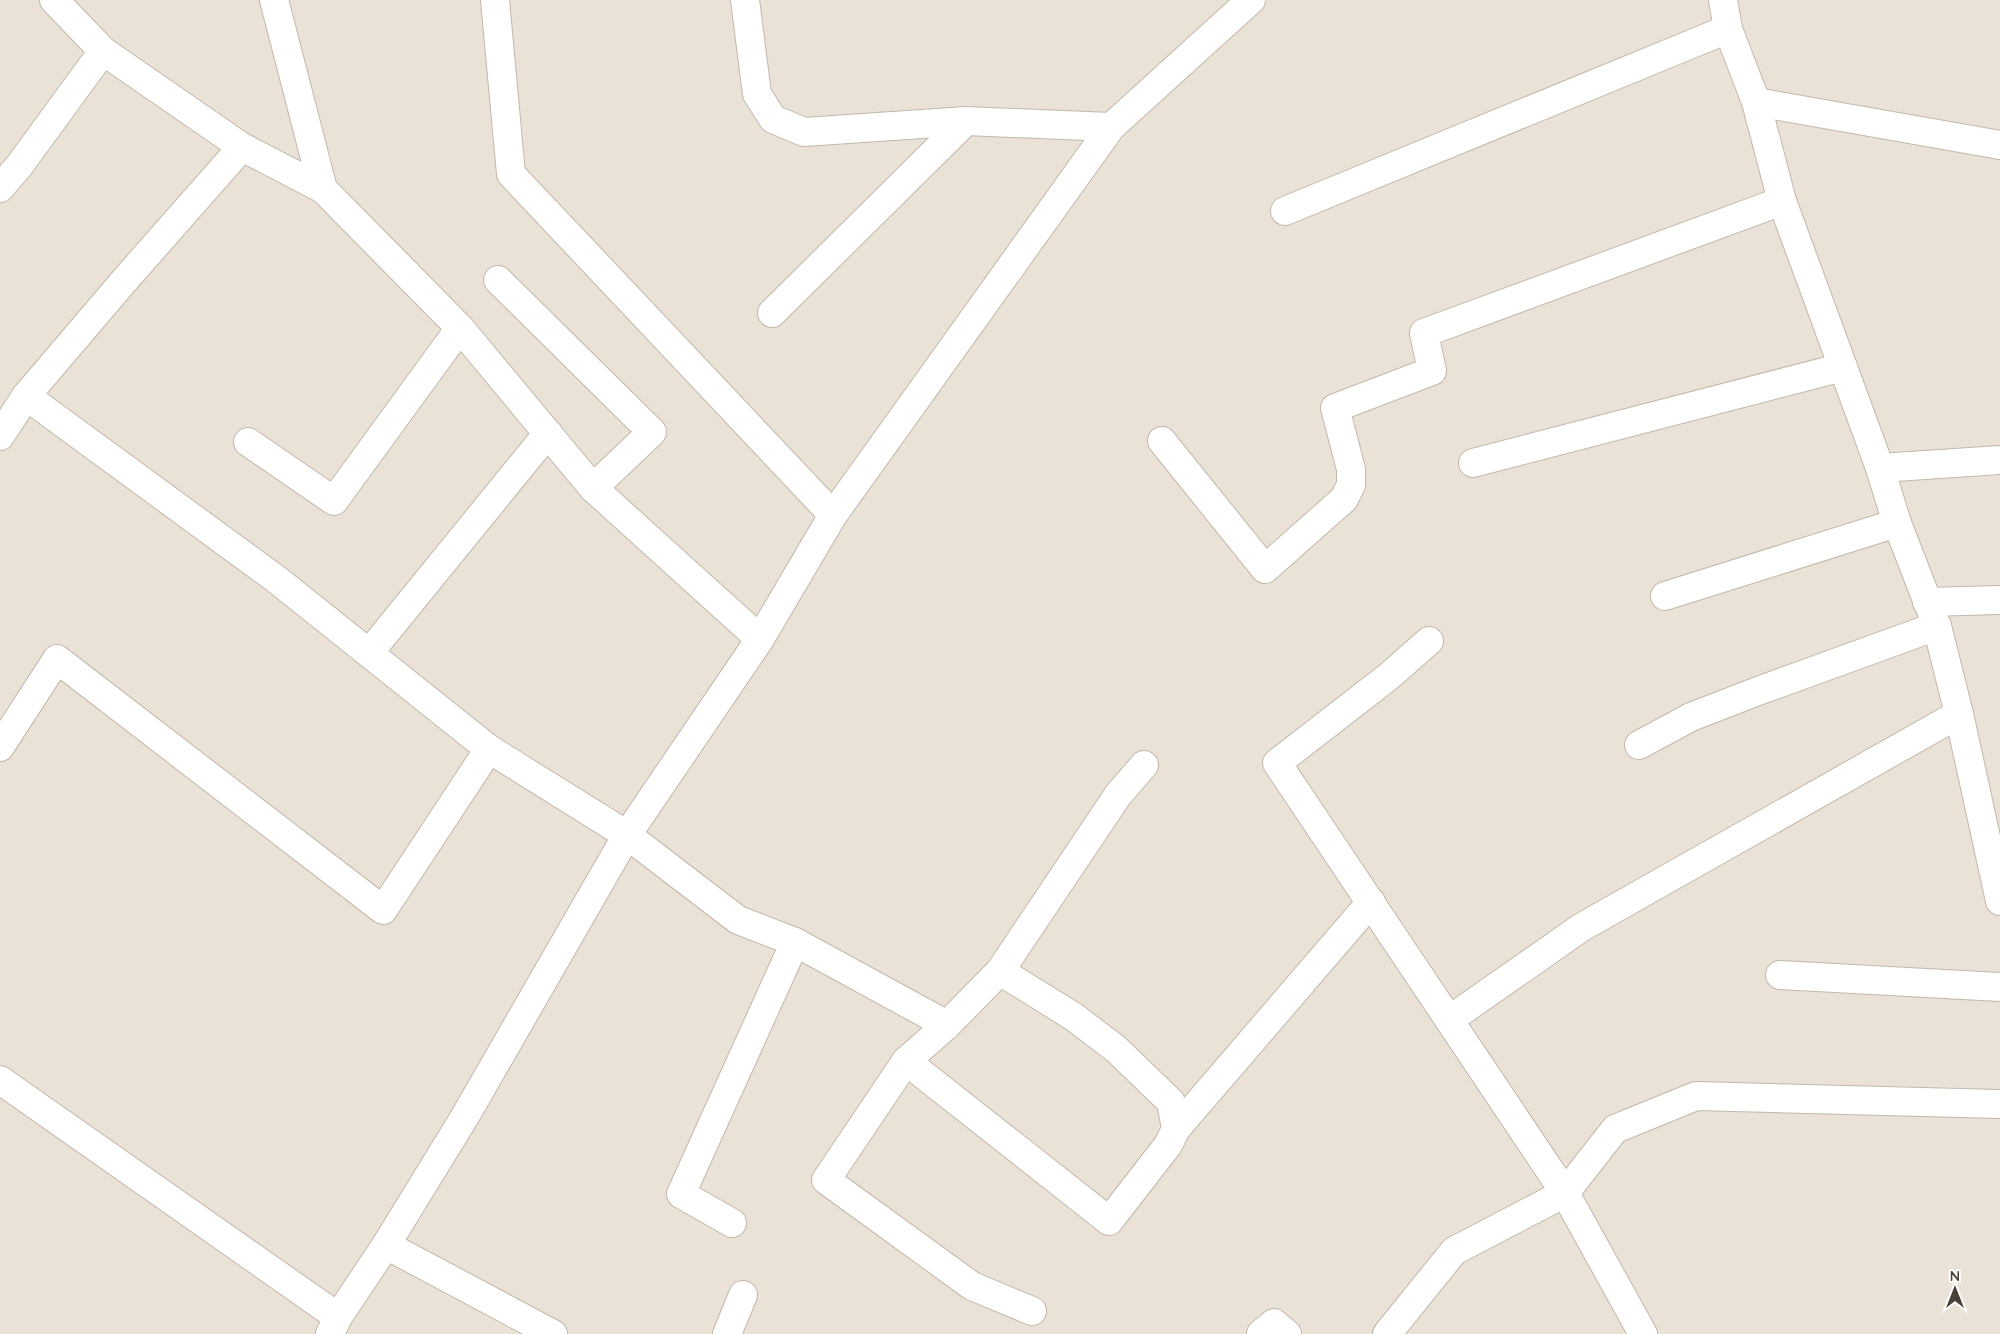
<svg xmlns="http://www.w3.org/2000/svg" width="2000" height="1334" font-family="Quicksand,sans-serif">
<rect width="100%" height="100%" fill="#f5f1e8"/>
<!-- residential -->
<rect fill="#eae2d6" x="0" y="0" width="2000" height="1334"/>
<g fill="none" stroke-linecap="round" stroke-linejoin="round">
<!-- street casing -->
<g stroke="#c2b8aa" stroke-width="30">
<g id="street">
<path d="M54,0l49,51 139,96 81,42 137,139 133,160 167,151"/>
<path d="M274,0l49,189"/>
<path d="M495,0l16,174 322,341"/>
<path d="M745,0l12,94 16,25 31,13 162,-11 145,6"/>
<path d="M1723,0l5,29 28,73 26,99 98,267 17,55 40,103 22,88 41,187"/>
<path d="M1756,102l244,43"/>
<path d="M0,188l19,-22 84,-115"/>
<path d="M1285,211l443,-182"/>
<path d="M498,280l154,152 -59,56"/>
<path d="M772,313l194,-192"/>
<path d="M26,396l98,-115 118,-134"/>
<path d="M0,436l26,-40 250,183 213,170 138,86 111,85 57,22 152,83 53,-54 118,-176 26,-30"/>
<path d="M1162,441l103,128 79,-70 7,-14v-16l-16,-61 97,-37 -8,-38 358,-132"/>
<path d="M248,442l86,59 126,-173"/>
<path d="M1473,463l370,-96"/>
<path d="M1880,468l120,-8"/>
<path d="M1665,596l232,-73"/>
<path d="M1927,602l73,-2"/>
<path d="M1429,641l-41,36 -111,86 288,430 78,141"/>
<path d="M369,653l179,-220"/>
<path d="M1639,745l52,-28 67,-26 179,-65"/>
<path d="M0,747l57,-88 326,251 106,-161"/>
<path d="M1780,975l220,12"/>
<path d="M1449,1020l133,-93 377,-213"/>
<path d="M947,1025l-41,36 -80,119 146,106 60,25"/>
<path d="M906,1061l203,160 59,-76 8,-16 -5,-27 -55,-53 -42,-32 -74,-46"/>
<path d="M0,1080l338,237"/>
<path d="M1176,1129l195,-227"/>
<path d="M732,1223l-51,-29 114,-252"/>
<path d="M386,1245l167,89"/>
<path d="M330,1334l8,-17 48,-72 78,-127 163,-283 133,-196 73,-124 278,-388 140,-127"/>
<path d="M727,1334l16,-39"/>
<path d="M1261,1334l13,-11 13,11"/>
<path d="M1387,1334l67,-83 111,-58 50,-64 81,-33 304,8"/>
</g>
</g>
<!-- street -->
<use href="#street" stroke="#fff" stroke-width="28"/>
</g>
<!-- north arrow -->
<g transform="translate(1955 1289)" stroke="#ffffff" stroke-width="4" paint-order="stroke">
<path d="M0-4L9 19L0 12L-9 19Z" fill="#4a4136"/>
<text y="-8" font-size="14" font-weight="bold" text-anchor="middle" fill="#4a4136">N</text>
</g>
</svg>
